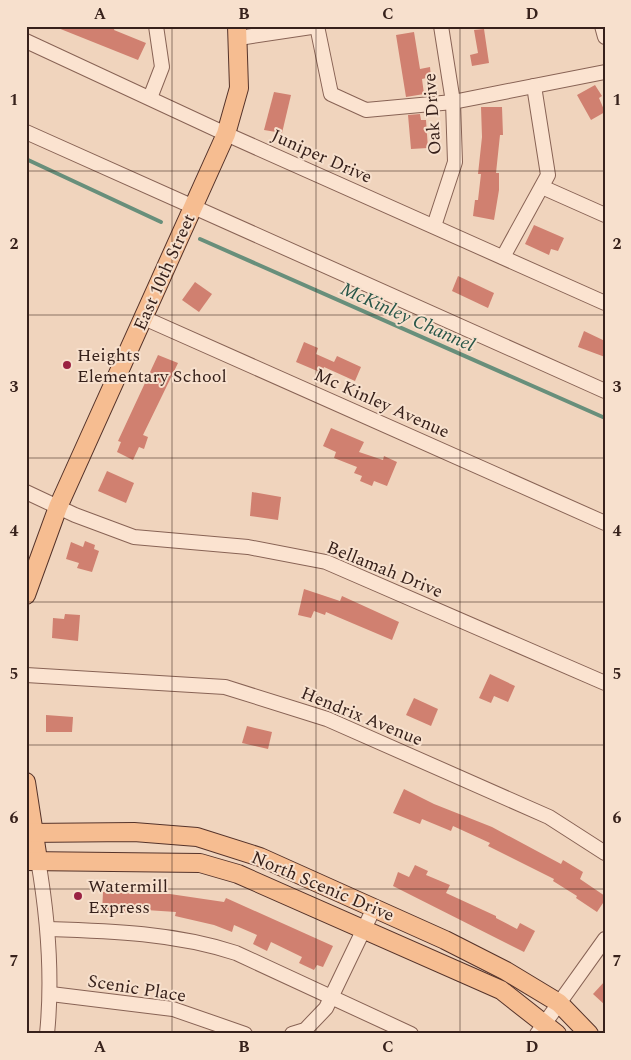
<svg xmlns="http://www.w3.org/2000/svg" width="631" height="1060" font-family="Spectral,serif">
<rect width="100%" height="100%" fill="#f0d4bd"/>
<g fill="none" stroke-linecap="round" stroke-linejoin="round">
<!-- stream -->
<g stroke="#688f7b" stroke-width="4">
<path d="M26,159l135,63"/>
<path d="M200,239l405,179"/>
</g>
</g>
<!-- building -->
<g fill="#d08070">
<path d="M53,26h62l-1,4 32,13 -8,17z"/>
<path d="M484,29l5,34 -17,3 -2,-11 8,-2 -4,-23z"/>
<path d="M414,32l6,37 10,-2 1,10 -9,2 2,15 -18,3 -10,-62z"/>
<path d="M595,85l7,11 -3,2 6,14 -14,8 -14,-25z"/>
<path d="M274,92l17,3 -9,38 -18,-3z"/>
<path d="M481,107h21l1,28h-3l-4,38h3v17l-5,30 -21,-4 2,-16h3l3,-26h-3l4,-37z"/>
<path d="M420,114l1,6h5l2,28 -17,1 -3,-34z"/>
<path d="M534,225l30,13 -6,13 -7,-2 -2,6 -24,-11z"/>
<path d="M458,276l36,17 -6,15 -36,-17z"/>
<path d="M195,282l17,12 -13,18 -17,-12z"/>
<path d="M584,331l21,10v16l-27,-10z"/>
<path d="M304,342l14,6 -2,6 18,8 3,-6 24,11 -6,14 -31,-14 -2,6 -26,-11z"/>
<path d="M158,355l20,8 -35,72 5,2 -4,12 -5,-2 -6,13 -16,-8 4,-10 -3,-1z"/>
<path d="M331,428l33,14 -5,10 24,8 1,-4 13,6 -10,24 -13,-5 -2,5 -12,-5 2,-5 -8,-3 3,-6 -23,-9 2,-6 -13,-6z"/>
<path d="M107,471l27,12 -8,20 -28,-12z"/>
<path d="M252,492l29,5 -3,23 -28,-4z"/>
<path d="M85,541l10,4 -1,4 5,2 -7,21 -15,-4 2,-5 -13,-4 5,-17 12,5z"/>
<path d="M304,589l36,12 2,-5 57,26 -7,18 -66,-28 -1,3 -11,-4 -3,7 -13,-3z"/>
<path d="M65,614l15,1 -2,26 -26,-3 1,-20 11,1z"/>
<path d="M490,674l25,12 -7,16 -14,-6 -3,7 -12,-5z"/>
<path d="M414,698l24,11 -7,17 -25,-11z"/>
<path d="M46,715l27,2 -1,15h-26z"/>
<path d="M247,726l25,6 -4,17 -26,-6z"/>
<path d="M404,789l30,15 58,23 69,37 2,-4 20,12 -3,7 25,17v4l-8,12 -21,-14 1,-2 -24,-15 1,-2 -66,-33 2,-3 -37,-17 -2,5 -29,-12 -2,5 -27,-11z"/>
<path d="M415,865l13,6 -2,4 24,10 -4,8 50,23v2l21,11 3,-6 15,8 -11,21 -131,-66 5,-14 11,5z"/>
<path d="M103,892l67,2 54,8 2,-4 107,48 -10,21 -6,-2 -3,5 -15,-7 3,-6 -31,-15 -4,9 -14,-7 4,-9 -23,-10 -2,7 -18,-7 -39,-9 1,-4 -45,-3v4l-29,-1z"/>
<path d="M605,981v24l-12,-11z"/>
</g>
<g fill="none" stroke-linecap="round" stroke-linejoin="round">
<!-- minor casing -->
<g stroke="#886355" stroke-width="16">
<g id="minor">
<path d="M317,26l14,68 35,16 87,-8 152,-30"/>
<path d="M602,26l3,11"/>
<path d="M239,38l79,-12"/>
<path d="M26,41l200,93 379,169"/>
<path d="M150,98l12,-31 -6,-41"/>
<path d="M26,132l579,259"/>
<path d="M542,187l63,28"/>
<path d="M434,226l21,-64 -2,-60 -12,-76"/>
<path d="M503,257l45,-82 -14,-89"/>
<path d="M144,318l461,205"/>
<path d="M26,492l49,23 59,22 114,10 78,15 279,121"/>
<path d="M26,675l199,12 102,32 222,98 56,36"/>
<path d="M38,860c10,58 15,115 9,174"/>
<path d="M48,929c64,2 127,4 188,24l175,81"/>
<path d="M51,994l122,15 72,25"/>
<path d="M292,1034l13,-4 21,-22 48,-100"/>
<path d="M537,1034l68,-95"/>
</g>
</g>
<!-- major casing -->
<g stroke="#55332a" stroke-width="20">
<g id="major">
<path d="M26,595l32,-88 168,-373 13,-46 -2,-62"/>
<path d="M26,782l12,78"/>
<path d="M26,833l108,-1 63,5 63,20 185,83 61,31 53,32 30,31"/>
<path d="M26,861l174,2 38,11 263,116 56,44"/>
</g>
</g>
<!-- minor -->
<use href="#minor" stroke="#fbe3d0" stroke-width="14"/>
<!-- major -->
<use href="#major" stroke="#f6bd91" stroke-width="18"/>
</g>
<!-- grid -->
<path fill="none" stroke="#37211b" stroke-width="1" stroke-opacity="0.55" d="M172,26v1008M316,26v1008M460,26v1008M26,171h579M26,315h579M26,458h579M26,602h579M26,745h579M26,889h579"/>
<!-- markers -->
<g fill="#9a2242" stroke="#f7e0cd" stroke-width="2">
<circle cx="67" cy="365" r="5"/>
<circle cx="78" cy="896" r="5"/>
</g>
<g text-anchor="middle" stroke-width="4" stroke-linejoin="round" paint-order="stroke">
<!-- street labels -->
<g font-size="18" fill="#37211b" stroke="#f7e0cd">
<text transform="translate(432 114) rotate(-94)" y="6">Oak Drive</text>
<text transform="translate(322 156) rotate(24)" y="6">Juniper Drive</text>
<text transform="translate(164 272) rotate(-66)" y="6">East 10th Street</text>
<text transform="translate(382 403) rotate(24)" y="6">Mc Kinley Avenue</text>
<text transform="translate(385 569) rotate(22)" y="6">Bellamah Drive</text>
<text transform="translate(362 716) rotate(22)" y="6">Hendrix Avenue</text>
<text transform="translate(323 886) rotate(23)" y="6">North Scenic Drive</text>
<text transform="translate(137 988) rotate(9)" y="6">Scenic Place</text>
</g>
<!-- poi labels -->
<g font-size="18" fill="#37211b" stroke="#f7e0cd" text-anchor="start">
<text x="77" y="361">Heights<tspan x="77" dy="21">Elementary School</tspan></text>
<text x="88" y="892">Watermill<tspan x="88" dy="21">Express</tspan></text>
</g>
<!-- water labels -->
<g font-size="19" font-style="italic" fill="#295749" stroke="#f7e0cd">
<text transform="translate(408 316) rotate(24)" y="7">McKinley Channel</text>
</g>
</g>
<!-- border -->
<rect width="631" height="1060" fill="none" stroke="#f7e0cd" stroke-width="55"/>
<rect x="28" y="28" width="576" height="1004" fill="none" stroke="#37211b" stroke-width="2"/>
<g font-size="16" text-anchor="middle" font-weight="bold" fill="#37211b">
<text x="100" y="19">A</text>
<text x="244" y="19">B</text>
<text x="388" y="19">C</text>
<text x="532" y="19">D</text>
<text x="14" y="105">1</text>
<text x="617" y="105">1</text>
<text x="14" y="249">2</text>
<text x="617" y="249">2</text>
<text x="14" y="392">3</text>
<text x="617" y="392">3</text>
<text x="14" y="536">4</text>
<text x="617" y="536">4</text>
<text x="14" y="679">5</text>
<text x="617" y="679">5</text>
<text x="14" y="823">6</text>
<text x="617" y="823">6</text>
<text x="14" y="966">7</text>
<text x="617" y="966">7</text>
<text x="100" y="1052">A</text>
<text x="244" y="1052">B</text>
<text x="388" y="1052">C</text>
<text x="532" y="1052">D</text>
</g>
</svg>
